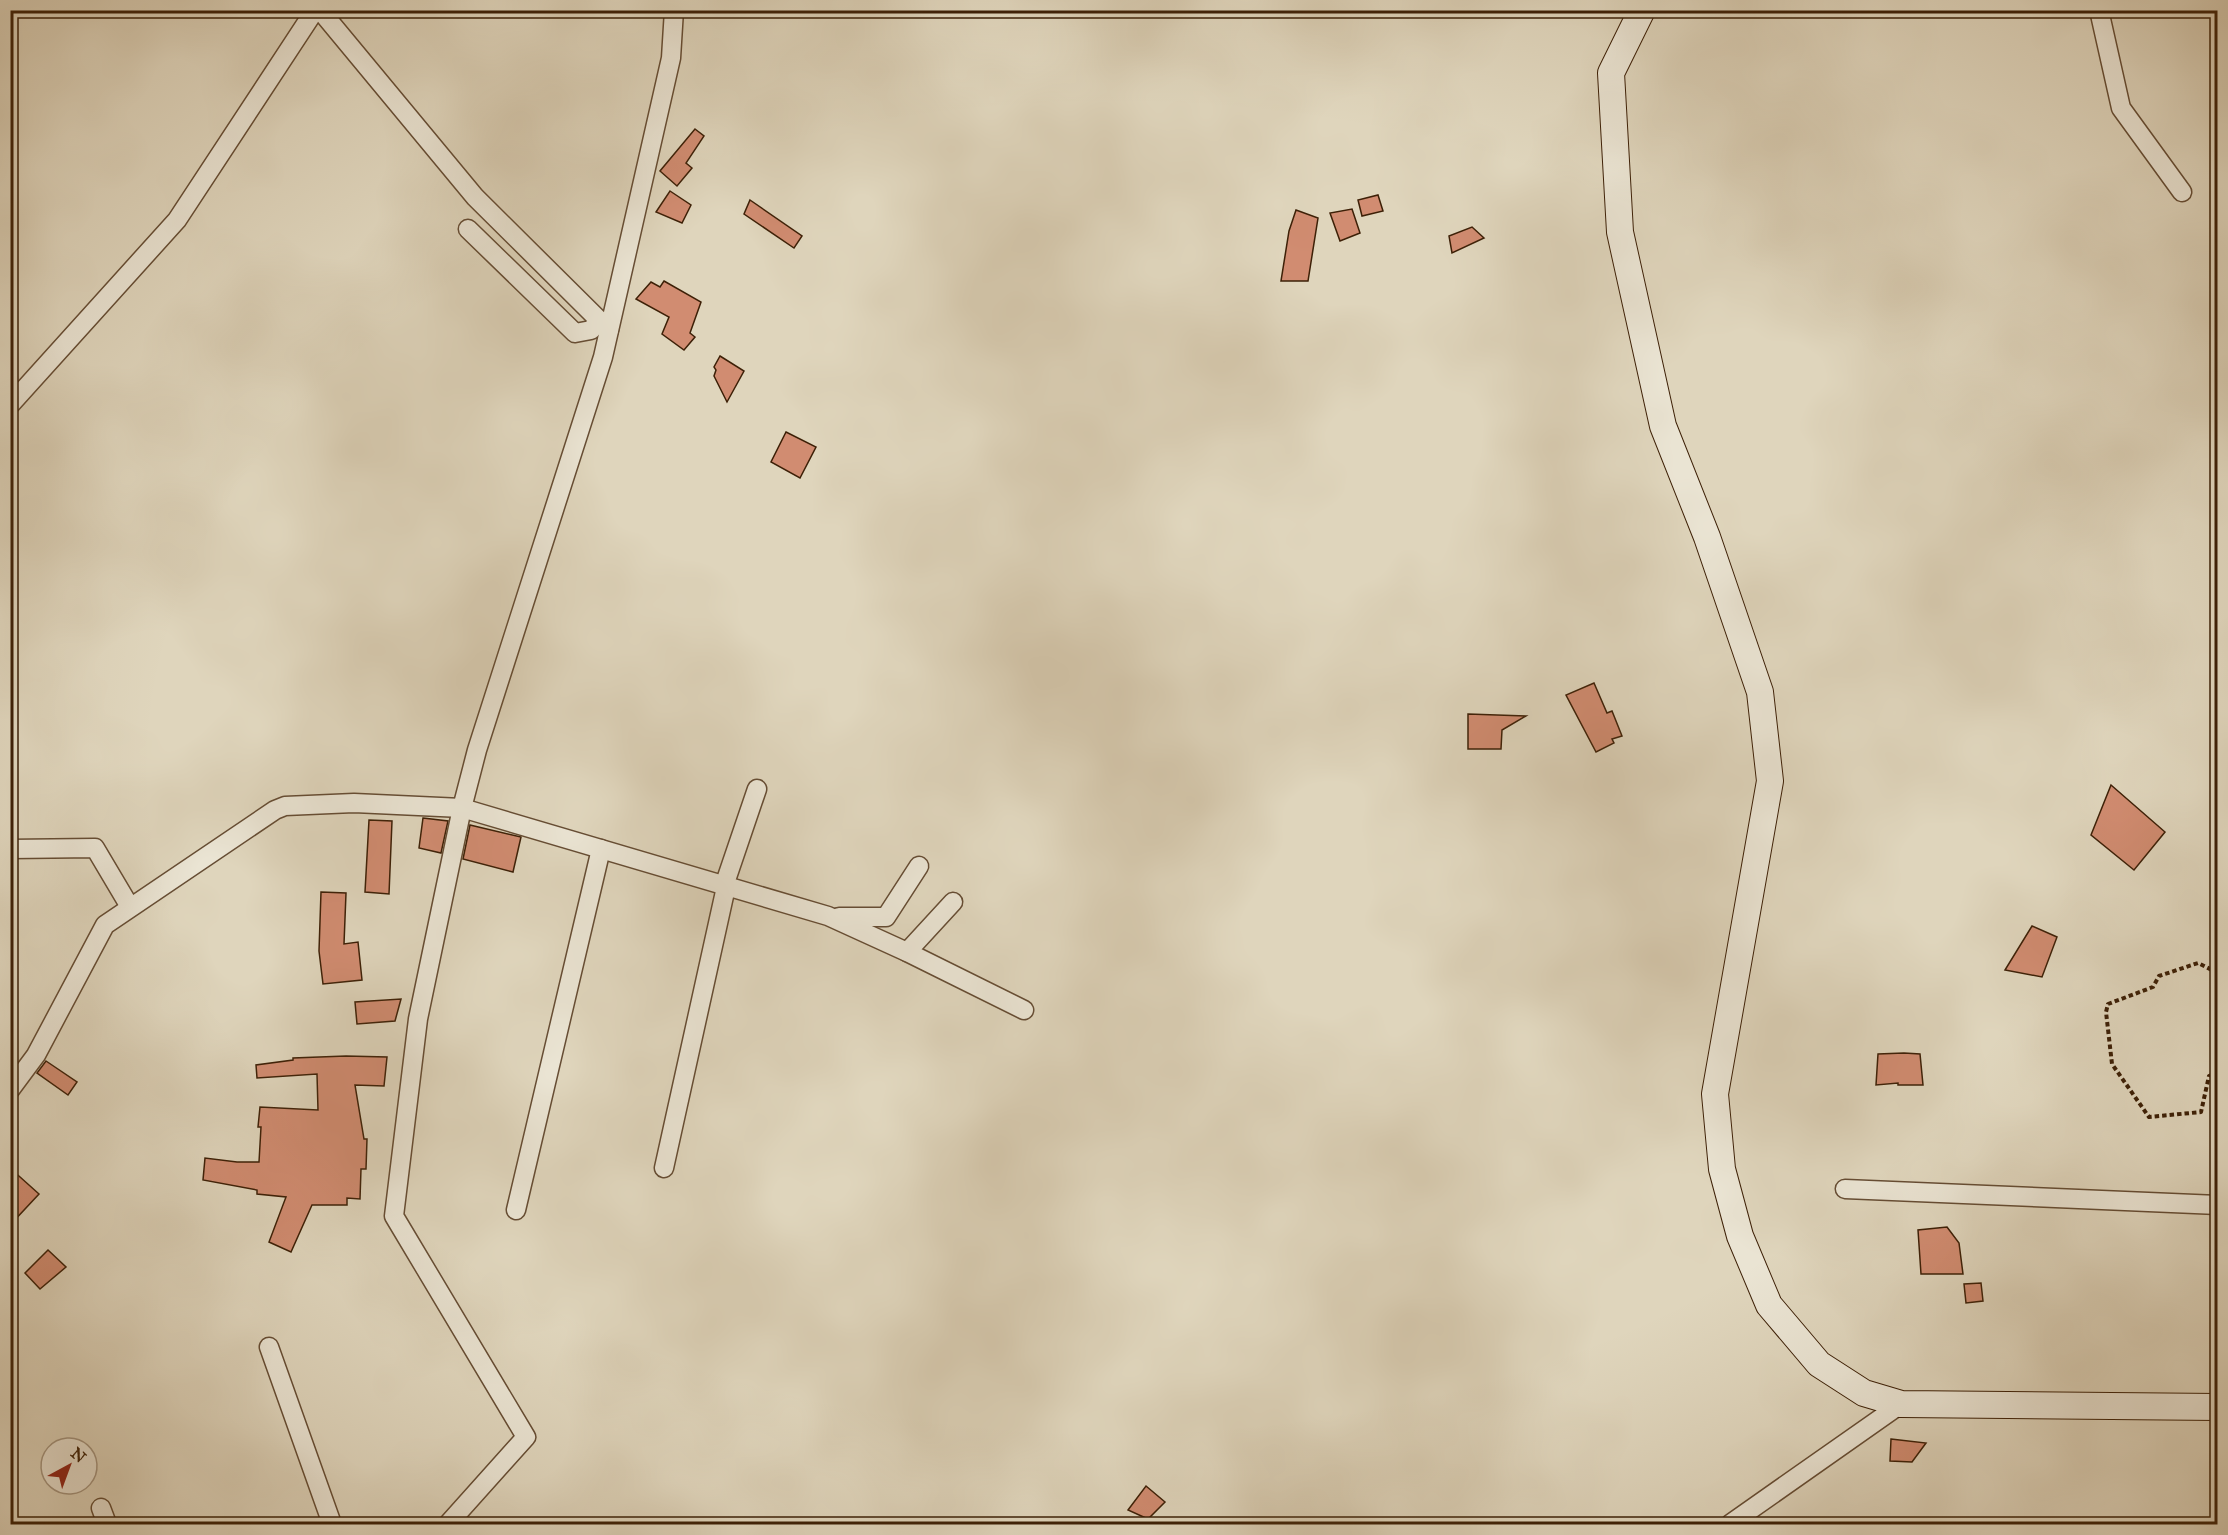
<svg xmlns="http://www.w3.org/2000/svg" width="2228" height="1535" font-family="'IM FELL Great Primer',serif">
<rect width="100%" height="100%" fill="#dfd5bc"/>
<filter id="stains"><feTurbulence type="fractalNoise" baseFrequency=".00333" numOctaves="4"/><feColorMatrix values="0 0 0 0 .2 0 0 0 0 .09 0 0 0 0 .02 0 0 0 .5 -.17"/></filter>
<radialGradient id="worn" r=".72"><stop offset=".6" stop-color="#630" stop-opacity="0"/><stop offset="1" stop-color="#630" stop-opacity=".3"/></radialGradient>
<!-- building -->
<g fill="#d18c71" stroke="#3d2007" stroke-width="1.5">
<path d="M695,129l9,7 -18,27 6,5 -15,18 -17,-15z"/>
<path d="M670,191l21,14 -9,18 -26,-11z"/>
<path d="M1378,195l5,16 -21,5 -4,-16z"/>
<path d="M750,200l52,36 -8,12 -50,-34z"/>
<path d="M1352,209l8,24 -20,8 -10,-28z"/>
<path d="M1296,210l22,8 -10,63h-27l8,-50z"/>
<path d="M1472,227l12,11 -32,15 -3,-17z"/>
<path d="M664,281l37,21 -11,31 5,4 -11,13 -22,-16 7,-17 -33,-18 15,-17 9,5z"/>
<path d="M720,356l24,15 -17,31 -13,-26 2,-6 -2,-3z"/>
<path d="M786,432l30,15 -16,31 -29,-16z"/>
<path d="M1594,683l13,30 5,-2 10,25 -10,3 2,4 -18,9 -30,-57z"/>
<path d="M1468,714l58,2 -24,14 -1,19h-33z"/>
<path d="M2111,785l54,47 -31,38 -43,-35z"/>
<path d="M423,818l25,3 -7,32 -22,-5z"/>
<path d="M369,820l23,1 -3,73 -24,-2z"/>
<path d="M470,825l51,12 -8,35 -50,-13z"/>
<path d="M321,892l25,1 -2,51 14,-2 4,38 -39,4 -4,-33z"/>
<path d="M2032,926l25,11 -15,40 -37,-7z"/>
<path d="M401,999l-6,22 -38,3 -2,-22z"/>
<path d="M1904,1053l16,1 3,31h-25v-2l-22,2 2,-31z"/>
<path d="M346,1056l41,1 -3,29 -29,-1 9,54h3l-1,30h-5l-1,30 -13,-1v7h-35l-21,47 -22,-10 17,-45 -29,-3v-4l-54,-10 2,-22 32,4h22l2,-35h-3l2,-20 58,3 -1,-36 -60,4 -1,-13 37,-5v-2z"/>
<path d="M46,1061l31,21 -9,13 -31,-22z"/>
<path d="M10,1168l29,26 -29,31z"/>
<path d="M1947,1227l12,16 4,31h-42l-3,-44z"/>
<path d="M48,1250l18,17 -26,22 -15,-16z"/>
<path d="M1981,1283l2,18 -17,2 -2,-19z"/>
<path d="M1891,1439l35,4 -14,19 -22,-1z"/>
<path d="M1146,1486l19,16 -17,17 -20,-9z"/>
</g>
<g fill="none" stroke-linecap="round" stroke-linejoin="round">
<!-- street casing -->
<g stroke="#664d34" stroke-width="21">
<g id="street">
<path d="M320,10l155,187 134,133"/>
<path d="M2099,10l22,98 61,84"/>
<path d="M468,229l107,104 16,-3 8,-9"/>
<path d="M10,405l167,-185 138,-210"/>
<path d="M10,849l85,-1 35,59"/>
<path d="M724,886l33,-97"/>
<path d="M839,917h47l33,-51"/>
<path d="M907,952l46,-50"/>
<path d="M10,1090l26,-35 69,-130 170,-115 10,-4 69,-3 108,5 366,108 79,36 117,58"/>
<path d="M664,1168l62,-281"/>
<path d="M1845,1189l373,16"/>
<path d="M516,1210l85,-361"/>
<path d="M269,1347l63,177"/>
<path d="M101,1508l6,16"/>
<path d="M448,1524l78,-87 -132,-221 24,-197 44,-211 15,-58 126,-393 68,-299 3,-48"/>
<path d="M1730,1524l171,-120"/>
</g>
</g>
<!-- secondary casing -->
<g stroke="#3d2007" stroke-width="28">
<path id="secondary" d="M1642,10l-31,63 9,159 43,194 44,111 53,155 10,89 -55,313 7,75 18,67 29,69 50,59 45,29 37,11 317,3"/>
</g>
<!-- path -->
<path stroke="#3d2007" stroke-width="4" stroke-dasharray="4.5 3" stroke-linecap="butt" d="M2218,973l-20,-10 -39,13 -6,11 -45,17 -2,8 6,52 37,53 52,-5 8,-36 9,-4"/>
<!-- street -->
<use href="#street" stroke="#eae4d3" stroke-width="18"/>
<!-- secondary -->
<use href="#secondary" stroke="#eae4d3" stroke-width="26"/>
</g>
<!-- margin -->
<rect width="2228" height="1535" fill="none" stroke="#dfd5bc" stroke-width="36"/>
<rect x="12" y="12" width="2204" height="1511" fill="none" stroke="#3d2007" stroke-width="3"/>
<rect x="18" y="18" width="2192" height="1499" fill="none" stroke="#3d2007" stroke-width="1.5"/>
<!-- north arrow -->
<g transform="translate(69 1466) rotate(41)"><circle r="28" fill="#eae4d3" stroke="#a59681" stroke-width="1.5"/>
<path d="M0-4.5L10 22L0 15L-10 22Z" fill="#8f2418"/>
<text y="-9" font-size="16" font-weight="bold" text-anchor="middle" fill="#3d2007">N</text>
</g>
<rect width="100%" height="100%" filter="url(#stains)"/>
<rect width="100%" height="100%" fill="url(#worn)"/>
</svg>
